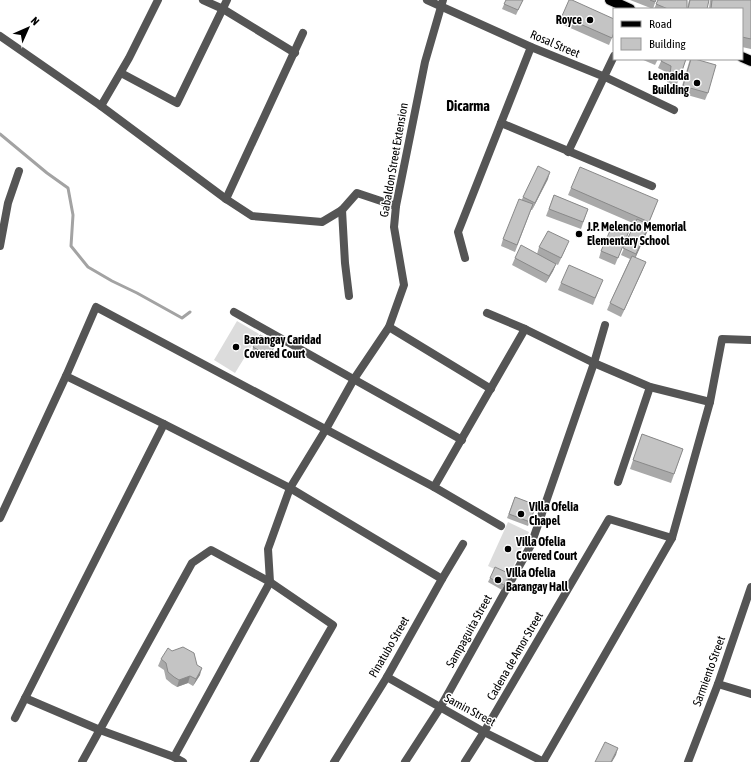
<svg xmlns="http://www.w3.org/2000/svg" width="751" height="762" font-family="'Asap Condensed',sans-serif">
<rect width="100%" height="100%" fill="#fff"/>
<!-- garden -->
<g fill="#dcdcdc">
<path d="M237,321l22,13 -24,39 -21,-13z"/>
<path d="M508,522l21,10 -20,44 -21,-10z"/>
</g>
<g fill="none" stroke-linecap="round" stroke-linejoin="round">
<!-- stream -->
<path stroke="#a3a3a3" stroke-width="3" d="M0,134l47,39 21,15 5,27 -2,31 17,21 24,14 25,12 45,25 8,-6"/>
<!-- primary casing -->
<g stroke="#dbdbdb" stroke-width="12">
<g id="primary">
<path d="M610,0l20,9"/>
<path d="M742,57l9,4"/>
</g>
</g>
<!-- minor -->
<g stroke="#555" stroke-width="8">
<path d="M203,0l20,9 72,44"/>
<path d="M427,0l104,47 74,30 69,33"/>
<path d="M0,36l101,70 125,93 26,17 70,6 20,-12 15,-17 39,13"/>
<path d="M121,73l56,30 50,-103"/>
<path d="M101,106l28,-48 29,-58"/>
<path d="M501,123l151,63"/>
<path d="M568,152l46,-96"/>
<path d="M226,199l77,-166"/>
<path d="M342,210l3,53 4,33"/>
<path d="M0,246l8,-43 11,-32"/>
<path d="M465,258l-7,-26 73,-185"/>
<path d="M234,312l228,128"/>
<path d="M487,313l38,16"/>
<path d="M389,327l102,62"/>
<path d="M66,376l30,-69 338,180 67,39"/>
<path d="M618,482l32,-95"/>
<path d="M434,487l91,-158 69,34 56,24 60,15"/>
<path d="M442,579l21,-35"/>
<path d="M718,684l33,10"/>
<path d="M25,698l75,32 74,27 9,5"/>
<path d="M15,718l149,-294"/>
<path d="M174,757l96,-175 -2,-33 22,-61"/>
<path d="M82,762l110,-199 19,-13 59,32 63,43 -79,137"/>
<path d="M405,762l35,-54 91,-163 63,-182 11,-38"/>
<path d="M465,762l19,-30 125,-213 63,19"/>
<path d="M543,762l129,-224 38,-136 12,-63 29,1"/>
<path d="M688,762l30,-78 33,-97"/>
</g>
<!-- tertiary -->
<g stroke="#555" stroke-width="8">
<path d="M290,488l36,-59 28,-50 35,-52 15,-42 -10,-58 2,-21 29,-144 18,-62"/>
<path d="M0,518l66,-142 98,48 126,64 152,91 -55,98 -53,85"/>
<path d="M387,677l97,55 60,30"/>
</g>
<!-- primary -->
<use href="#primary" stroke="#000" stroke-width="10"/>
</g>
<!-- wall -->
<g fill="#a9a9a9">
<path d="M506,0h17l-7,15 -14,-6z"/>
<path d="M630,0h26l-3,9z"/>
<path d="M658,0l29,9h-33z"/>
<path d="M689,0h20l-2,9h-20z"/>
<path d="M710,0h41v49l-9,-2v-38h-33z"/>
<path d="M562,16l52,17 -5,12 -50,-22z"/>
<path d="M641,59h17l-3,6z"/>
<path d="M662,59h24l-10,28 -9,-5 1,-9 -10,-5z"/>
<path d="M690,59l18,34 -3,7 -25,-7z"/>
<path d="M548,179l-16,31h-1l-16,42 -14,-6 2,-7 20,-42z"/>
<path d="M571,188l84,19 -7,18h1l-2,7 -12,26 8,11 -22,48 -14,-7 3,-7 20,-44 -9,-4 14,-31 -67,-29z"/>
<path d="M554,195l34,14 -7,20 -35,-13z"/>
<path d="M626,238l-11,27 -16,-7 2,-7z"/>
<path d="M539,247l27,1 -8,17 -2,-1 -3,7 -7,12 -34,-18 3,-7 22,-4z"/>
<path d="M561,283l39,4 -7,18 -35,-15z"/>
<path d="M276,343l-2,5 -7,12 -15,-8 1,-5z"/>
<path d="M642,434l41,15 -12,34 -41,-14z"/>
<path d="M515,497l21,8 -8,21 -21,-8z"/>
<path d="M490,578h18l-6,12 -14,-8z"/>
<path d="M161,659l39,16 -7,11 -5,-3 -11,4 -5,-3 -6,-5 -2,-9 -6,-4z"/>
</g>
<!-- shaded-wall -->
<g fill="#898989">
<path d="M550,172l-2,7 -16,31 3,-7z"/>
<path d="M649,225l-2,7 -13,29 2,-7z"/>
<path d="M646,262l-3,7 -22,48 3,-7z"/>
<path d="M556,264l-3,7 -7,12 3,-7z"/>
<path d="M276,343l-2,5 -7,12 2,-4z"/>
<path d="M202,668l-2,7 -7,11 3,-7z"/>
<path d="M190,676l-2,7 -11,4 2,-7z"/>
<path d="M618,748l-2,7 -4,7h-1z"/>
</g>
<!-- building -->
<g fill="#c4c4c4" stroke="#898989">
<path d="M506,0h17l-5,10 -14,-6z"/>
<path d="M569,0h3l42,19v13l-2,6 -50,-22z"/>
<path d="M650,0h6l-1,2z"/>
<path d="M658,0h29v9h-19l-12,-5z"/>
<path d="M690,0h19l-2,9h-19z"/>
<path d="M712,0h39v39l-9,-2v-28h-31z"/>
<path d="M662,59h24l-7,21 -9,-5 1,-9 -10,-5z"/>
<path d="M691,59h4l21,6 -8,28 -25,-7z"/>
<path d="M538,166l12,6 -15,31 -12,-6z"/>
<path d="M580,167l78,33 -9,22 -78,-34z"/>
<path d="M554,195l34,14 -5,13 -34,-13z"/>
<path d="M519,199l14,5 -16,41 -14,-6z"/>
<path d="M637,219l12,6 -13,29 -13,-6z"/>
<path d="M613,224l16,7 -11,27 -17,-7z"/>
<path d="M548,231l21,10 -8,17 -22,-11z"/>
<path d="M521,245l35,19 -7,12 -34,-18z"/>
<path d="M632,256l14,6 -22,48 -14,-7z"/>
<path d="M569,265l34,15 -8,18 -34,-15z"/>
<path d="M260,335l16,8 -7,13 -16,-9z"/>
<path d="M642,434l41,15 -9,25 -41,-14z"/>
<path d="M515,497l21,8 -6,17 -21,-8z"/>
<path d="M495,567l15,7 -6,11 -14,-7z"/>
<path d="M183,647l11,6 3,12 5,3 -6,11 -6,-3 -11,4 -5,-3 -6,-5 -2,-9 -5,-4 7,-11 4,3z"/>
<path d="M605,742l13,6 -7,14h-16z"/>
</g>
<!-- markers -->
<g fill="#000" stroke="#fff" stroke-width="1.5">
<circle cx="590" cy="20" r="4"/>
<circle cx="697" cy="83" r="4"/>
<circle cx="579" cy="234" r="4"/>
<circle cx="236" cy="347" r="4"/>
<circle cx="521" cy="514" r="4"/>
<circle cx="508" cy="549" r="4"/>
<circle cx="498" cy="580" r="4"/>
</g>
<g text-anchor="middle" stroke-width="3" stroke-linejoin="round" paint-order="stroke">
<!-- poi labels -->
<g font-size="12" font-weight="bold" fill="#000" stroke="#fff" text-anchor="start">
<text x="582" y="24" text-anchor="end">Royce</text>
<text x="689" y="80" text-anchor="end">Leonaida<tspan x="689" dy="14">Building</tspan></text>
<text x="587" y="231">J.P. Melencio Memorial<tspan x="587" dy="14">Elementary School</tspan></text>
<text x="244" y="344">Barangay Caridad<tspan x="244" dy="14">Covered Court</tspan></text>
<text x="529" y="511">Villa Ofelia<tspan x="529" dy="14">Chapel</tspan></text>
<text x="516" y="546">Villa Ofelia<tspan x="516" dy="14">Covered Court</tspan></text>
<text x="506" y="577">Villa Ofelia<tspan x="506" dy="14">Barangay Hall</tspan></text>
</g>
<!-- street labels -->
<g font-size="12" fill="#000" stroke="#fff">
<text transform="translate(555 44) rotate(23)" y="4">Rosal Street</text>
<text transform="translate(394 160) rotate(-80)" y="4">Gabaldon Street Extension</text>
<text transform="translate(469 631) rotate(-61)" y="4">Sampaguita Street</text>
<text transform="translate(389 647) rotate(-60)" y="4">Pinatubo Street</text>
<text transform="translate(515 656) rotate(-60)" y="4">Cadena de Amor Street</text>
<text transform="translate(709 671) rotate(-70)" y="4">Sarmiento Street</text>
<text transform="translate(470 710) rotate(28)" y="4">Samin Street</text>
</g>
<!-- quarter labels -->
<g font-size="14" font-weight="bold" fill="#000" stroke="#fff">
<text x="468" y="111">Dicarma</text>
</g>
</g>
<!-- legend -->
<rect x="613" y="8" width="130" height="52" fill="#ffffff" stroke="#999999"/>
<rect x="621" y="21" width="20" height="6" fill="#000000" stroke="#999999"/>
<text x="649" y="28" font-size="12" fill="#000000">Road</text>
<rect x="621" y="38" width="20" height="12" fill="#c4c4c4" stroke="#999999"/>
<text x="649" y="48" font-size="12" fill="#000000">Building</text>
<!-- north arrow -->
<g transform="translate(28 28) rotate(45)" stroke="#ffffff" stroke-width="3" paint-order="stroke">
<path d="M0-3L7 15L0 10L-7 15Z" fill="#000000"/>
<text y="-6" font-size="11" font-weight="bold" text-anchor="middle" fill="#000000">N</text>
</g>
</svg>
